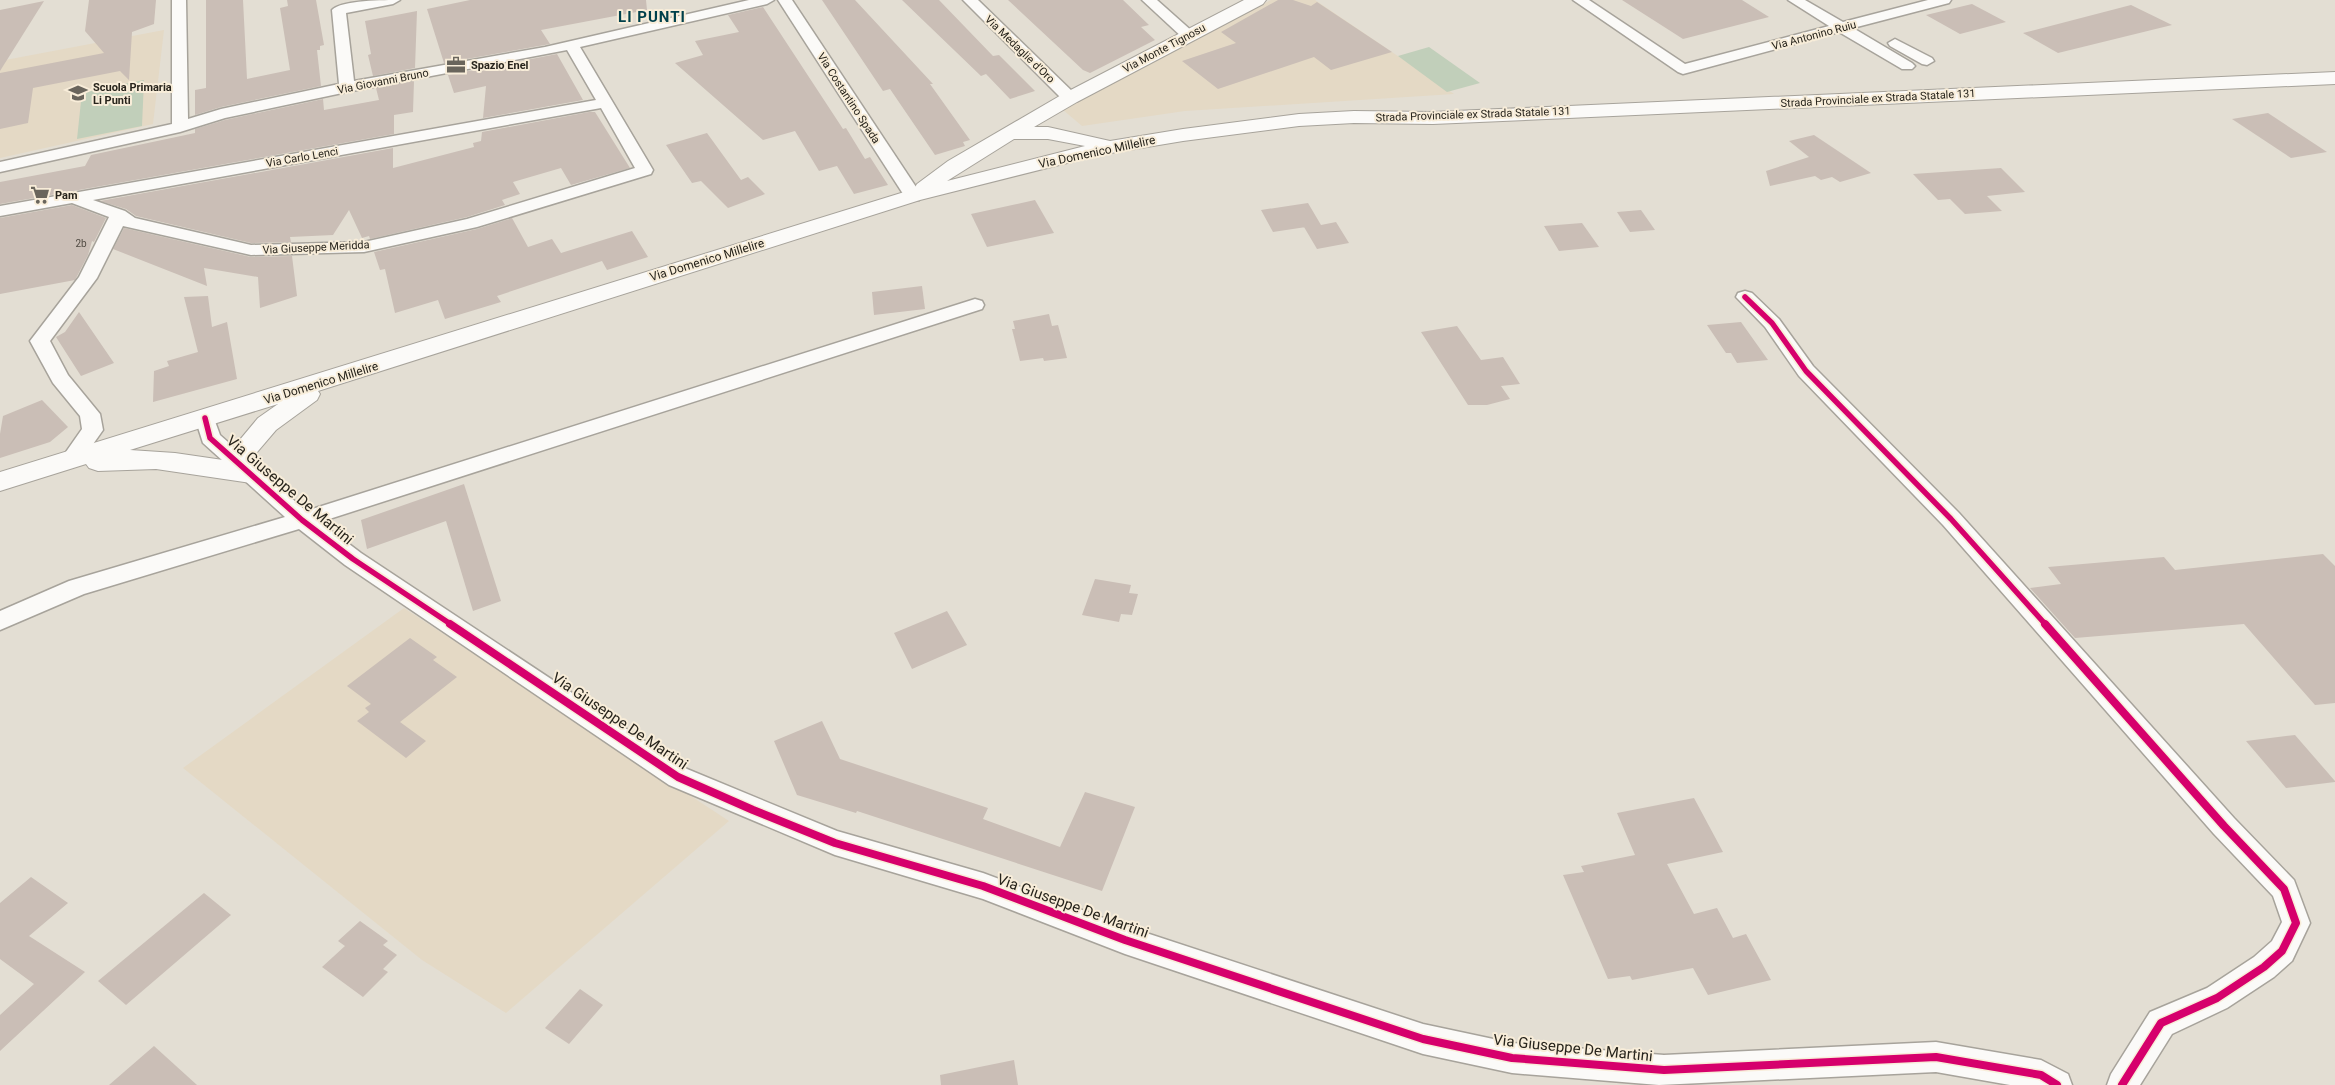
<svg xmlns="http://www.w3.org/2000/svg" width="2335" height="1085" font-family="Roboto,sans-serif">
<rect width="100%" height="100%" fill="#e3ded3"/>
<!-- built -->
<g fill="#e4d9c5">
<path d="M1271,0h44l139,94 -269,17 -103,15 -20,-17z"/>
<path d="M164,30l-11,94 -153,34v-97z"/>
<path d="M404,608l325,213 -223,192 -84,-53 -239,-192z"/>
</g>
<!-- green -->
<g fill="#c1cfba">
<path d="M1429,47l51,36 -33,9 -49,-36z"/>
<path d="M144,80l-2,46 -65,13 5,-47z"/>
</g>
<!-- building -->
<g fill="#cabeb6">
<path d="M89,0h67l-2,24 -22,8 -3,48 -9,-9 -87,17 -5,35 -28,6v-56l104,-20 -19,-22z"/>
<path d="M206,0h37l4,79 43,-9 -10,-62 8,-2 -1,-6h29l8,45 -4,1v4h-3l4,36 -100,21 -26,8v-25l11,-2z"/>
<path d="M470,0h176l1,10 -106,20 9,14 -106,19 -17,-54z"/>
<path d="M822,0h33l78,84h-3l40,56 -7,2 2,4 -30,9 -45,-66 -7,2z"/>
<path d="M902,0h37l54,56 6,-1 36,36 -25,8 -24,-25 -5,2z"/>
<path d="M1008,0h115l26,25 -8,2 14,13 -65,33 -7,-3z"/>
<path d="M1278,0h15l18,6 6,-4 75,50 -61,18 -17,-13 -96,32 -36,-28 54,-18 -15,-11z"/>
<path d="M1622,0h120l27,17 -86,22z"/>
<path d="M44,1l-44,70v-61z"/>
<path d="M1972,4l34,18 -46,12 -34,-19z"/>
<path d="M2131,5l41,20 -114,28 -35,-20z"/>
<path d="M763,7l80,122 3,-1 19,31 5,-2 18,28 -34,9 -17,-28 -18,5 -24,-40 -32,9 -88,-77 28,-8 -8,-14 44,-9 -11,-17z"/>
<path d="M417,11l-2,57 -42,8 -5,-21 3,-1 -6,-33z"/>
<path d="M557,54l26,46 -100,18 3,-32 -32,7 -6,-18z"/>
<path d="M414,81l-1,31 -19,3v19l-394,70v-22l85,-16 6,-11 104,-22v-4l30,-9 98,-21 1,11 55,-10 -3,-12z"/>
<path d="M589,112h6l35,56 -59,17 -10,-17 -48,14 7,12 -18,6 3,5 -38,12 -97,22 -1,-3 -7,2 -13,-28 -16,25 -43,2 1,5 -40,1 -115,-27 -10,-7 -26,-8 293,-53v20l81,-21 -1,-4 8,-2 1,-9z"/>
<path d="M2268,113l59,39 -36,6 -59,-39z"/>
<path d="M707,133l34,47 7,-3 17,17 -37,14 -27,-27 -9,2 -26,-38z"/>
<path d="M1814,135l57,38 -31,9 -8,-5 -11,3 -6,-4 -45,10 -4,-15 43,-14 -20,-16z"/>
<path d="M2001,168l24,24 -38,4 15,15 -37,3 -15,-15 -12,1 -25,-26z"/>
<path d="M1035,200l19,33 -67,14 -16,-33z"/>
<path d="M1308,203l13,22 15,-3 13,21 -32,6 -13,-22 15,-2 -46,7 -12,-22z"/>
<path d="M72,205l34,13 -12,24 -2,-1 -4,14 -13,25 -75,14v-76z"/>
<path d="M1641,210l14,20 -25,2 -13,-20z"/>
<path d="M512,218l16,29 24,-8 9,14 71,-22 16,26 -41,13 -5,-9 -105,35 4,6 -56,17 -7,-19 -43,13 -10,-44 -5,1 -6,-18 103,-23z"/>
<path d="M1582,223l17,24 -40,4 -15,-25z"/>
<path d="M124,228l127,29 41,-1 5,40 -37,12 -2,-31 -54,-9 3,18 -94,-37z"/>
<path d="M922,286l3,23 -51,6 -2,-23z"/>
<path d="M208,296l4,31 15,-5 10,57 -84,23 1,-31 15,-5 -2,-5 31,-9 -14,-55z"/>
<path d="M79,312l35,51 -33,13 -25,-39 9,-5z"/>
<path d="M1049,314l3,12 6,-1 9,33 -23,3 -1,-3 -23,3 -8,-32h3l-2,-8z"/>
<path d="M1741,322l27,38 -31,3 -6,-10h-5l-19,-28z"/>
<path d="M1457,326l24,34 22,-3 17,27 -19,2 9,13 -23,6h-19l-47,-73z"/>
<path d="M42,400l26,27 -18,15 -50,16v-24l3,-18z"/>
<path d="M464,484l37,117 -28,10 -27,-90 -79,28 -6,-29z"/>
<path d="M2323,554l12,12v137l-20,2 -71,-81 -169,14 -45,-50 31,-4 -13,-17 116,-10 11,13z"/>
<path d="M1095,579l36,6 -2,8 9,1 -6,21 -11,-1 -2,8 -37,-7z"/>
<path d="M947,611l20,34 -55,24 -18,-36z"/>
<path d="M410,638l27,19 -4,3 24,17 -57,45 26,19 -20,17 -49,-37 12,-9 -4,-4 6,-4 -24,-18z"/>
<path d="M822,721l18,38 148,49 -5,11 77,28 25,-55 50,15 -33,84 -245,-80 -1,2 -59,-18 -23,-54z"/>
<path d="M2295,735l40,46v1l-49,6 -40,-47z"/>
<path d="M1694,798l29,54 -56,12 27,50 23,-6 16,30 13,-4 25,46 -63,15 -15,-27 -61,12 -2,-4 -22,3 -45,-104 21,-3 -3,-6 54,-11 -18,-42z"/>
<path d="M31,877l37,26 -39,33 56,36 -85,79v-36l34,-31 -34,-25v-56z"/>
<path d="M204,893l27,22 -105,90 -28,-24z"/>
<path d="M360,921l28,20 -5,4 14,10 -14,14 5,3 -25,25 -41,-30 23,-21 -7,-5z"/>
<path d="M580,989l23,16 -34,39 -24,-16z"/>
<path d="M154,1046l43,39h-88z"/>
<path d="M1014,1060l4,25h-77l-1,-10z"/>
</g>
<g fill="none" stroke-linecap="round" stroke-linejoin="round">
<!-- street casing -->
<g stroke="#a7a39b" stroke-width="3">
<g id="street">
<path d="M172,0h14l2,119 33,-10 118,-25 -7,-74c9,-10 53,-10 68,-10l-7,4 -47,9 8,68 191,-34 204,-47h25l-7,4 -187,43 73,123 -2,4 -174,53 -113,25 -113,3 -128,-29 -26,52 -47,63 18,34 32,39 3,16 -24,34 -7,2 -7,-2 -4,-5 21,-30 -2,-13 -27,-33 -23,-42 49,-64 30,-60 -37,-14 -72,13v-10l596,-106 -29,-50 -220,42 -122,26 -45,14 -180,40v-10l172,-38zM601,108l34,60 -168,51 -103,23 -113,3 -116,-27 -10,-7 -32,-11z"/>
<path d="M778,0h14l130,196 -3,4h-12z"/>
<path d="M963,0h15l98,95 2,3 -2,3h-12z"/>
<path d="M1142,0h15l36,32 2,3 -2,3h-10z"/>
<path d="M1573,0h16l96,64 144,-38 -41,-26h17l38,22 85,-22h23l-2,3 -96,25 59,35 3,3 -3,3h-10l-63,-37 -156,42 -5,-2z"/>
<path d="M1895,39l37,19 2,3 -7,4 -5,-1 -32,-18 -2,-3z"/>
<path d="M1745,291l7,2 27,26 34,47 146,147 275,305 60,62 16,43 -18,38 -18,16 -47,31 -55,26 -32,51h-33l4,-11 39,-62 57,-24 47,-31 18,-16 10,-19 -9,-26 -59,-62 -271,-309 -144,-149 -34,-49 -29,-30 2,-4z"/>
<path d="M975,299l7,2 2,4 -2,4 -662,213 41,31 326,216 150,62 146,42 142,53 298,98 89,19 152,12 272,-13 105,18 27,14 4,11h-62l-74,-13 -277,13 -147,-12 -89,-19 -298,-100 -142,-55 -148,-44 -166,-70 -324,-220 -46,-36 -215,65 -84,36v-19l69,-30 216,-64 -82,-74 -8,-25 3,-5 7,-2 7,2 8,22 86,76z"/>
</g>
</g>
<!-- secondary casing -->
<g stroke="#a7a39b" stroke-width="2">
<path id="secondary" d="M1244,0h22l-3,4 -186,98 -43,25h14l62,14 73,-12 116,-15 55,-3 79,1 902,-40v12l-902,40 -79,-1 -55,3 -116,15 -84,14 -179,45 -602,191 2,3 -3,6 -41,30 -29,34 13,3 4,7 -4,7 -9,2 -95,-14 -58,2 -9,-3 -3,-4 -86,27v-19l914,-283 3,-5 31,-23 115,-67zM1014,139h34l37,7 -138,35zM278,404l-20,14 -35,42 -48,-7 -45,-3z"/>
</g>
<!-- street -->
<use href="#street" fill="#fbfaf8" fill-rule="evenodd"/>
<!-- secondary -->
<use href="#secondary" fill="#fbfaf8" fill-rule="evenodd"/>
<!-- cycleway-far1 casing -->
<g stroke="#f8edd9" stroke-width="9">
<g id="cycleway-far1">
<path d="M1745,297l27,26 34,48 145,148 95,106"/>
<path d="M205,418l5,20 92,82 51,39 99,66"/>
</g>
</g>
<!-- cycleway casing -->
<g stroke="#f8edd9" stroke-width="11">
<g id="cycleway">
<path d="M450,624l228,153 75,33 82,33 148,43 142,54 298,99 89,19 152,12 272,-13 105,18 16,10"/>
<path d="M2045,624l179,202 60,63 12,34 -14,28 -18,16 -47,31 -56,25 -39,62"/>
</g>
</g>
<!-- cycleway-far1 -->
<use href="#cycleway-far1" stroke="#d6006c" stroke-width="5.5"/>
<!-- cycleway -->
<use href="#cycleway" stroke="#d6006c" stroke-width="8"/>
</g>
<!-- icons -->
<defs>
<g id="office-bare" transform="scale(1.5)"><path d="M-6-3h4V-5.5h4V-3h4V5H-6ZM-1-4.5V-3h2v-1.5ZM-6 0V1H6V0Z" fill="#69655c" stroke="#f8edd9" stroke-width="2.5" paint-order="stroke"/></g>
<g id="school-bare" transform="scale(1.5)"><path d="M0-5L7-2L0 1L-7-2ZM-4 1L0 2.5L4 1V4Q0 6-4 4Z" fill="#69655c" stroke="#f8edd9" stroke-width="2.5" paint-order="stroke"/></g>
<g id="supermarket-bare" transform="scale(1.5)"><path d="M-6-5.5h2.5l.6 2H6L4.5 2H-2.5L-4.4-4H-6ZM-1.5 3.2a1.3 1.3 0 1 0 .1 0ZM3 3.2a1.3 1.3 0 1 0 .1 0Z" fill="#69655c" stroke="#f8edd9" stroke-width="2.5" paint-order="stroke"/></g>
</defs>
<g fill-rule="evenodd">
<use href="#office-bare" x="456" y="65"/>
<use href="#school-bare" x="78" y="93"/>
<use href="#supermarket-bare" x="40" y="195"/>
</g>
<g text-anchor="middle" stroke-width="4" stroke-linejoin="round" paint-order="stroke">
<!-- number labels -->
<g font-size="10" fill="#504a42">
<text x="81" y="247">2b</text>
</g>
<!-- far-street labels -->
<g font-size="11" fill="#27241c" stroke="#f8edd9">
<text transform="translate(1814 35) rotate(-15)" y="4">Via Antonino Ruiu</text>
<text transform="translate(1164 48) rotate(-28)" y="4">Via Monte Tignosu</text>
<text transform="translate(1020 49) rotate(44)" y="4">Via Medaglie d'Oro</text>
<text transform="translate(383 81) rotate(-11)" y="4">Via Giovanni Bruno</text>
<text transform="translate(849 98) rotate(57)" y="4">Via Costantino Spada</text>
<text transform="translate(1878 98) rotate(-3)" y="4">Strada Provinciale ex Strada Statale 131</text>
<text transform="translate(1473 114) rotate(-2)" y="4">Strada Provinciale ex Strada Statale 131</text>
<text transform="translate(302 157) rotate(-10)" y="4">Via Carlo Lenci</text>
<text transform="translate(316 247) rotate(-3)" y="4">Via Giuseppe Meridda</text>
</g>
<!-- far-poi labels -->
<g font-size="11" font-weight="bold" fill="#27241c" stroke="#f8edd9" text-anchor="start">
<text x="471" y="69">Spazio Enel</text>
<text x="93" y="91">Scuola Primaria<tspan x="93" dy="13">Li Punti</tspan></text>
<text x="55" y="199">Pam</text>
</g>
<!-- street labels -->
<g font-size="12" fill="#27241c" stroke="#f8edd9">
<text transform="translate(1097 152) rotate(-12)" y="4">Via Domenico Millelire</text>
<text transform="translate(707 260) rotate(-17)" y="4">Via Domenico Millelire</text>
<text transform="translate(321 383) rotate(-17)" y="4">Via Domenico Millelire</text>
</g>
<!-- far-district labels -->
<g font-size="15" font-weight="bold" letter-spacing="1" fill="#00404b" stroke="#f8edd9">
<text x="652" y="22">LI PUNTI</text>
</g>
<!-- near-street labels -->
<g font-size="15" fill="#27241c" stroke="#f8edd9">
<text transform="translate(290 490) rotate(40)" y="5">Via Giuseppe De Martini</text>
<text transform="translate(620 721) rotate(34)" y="5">Via Giuseppe De Martini</text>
<text transform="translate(1073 906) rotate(20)" y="5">Via Giuseppe De Martini</text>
<text transform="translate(1573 1048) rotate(6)" y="5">Via Giuseppe De Martini</text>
</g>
</g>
</svg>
